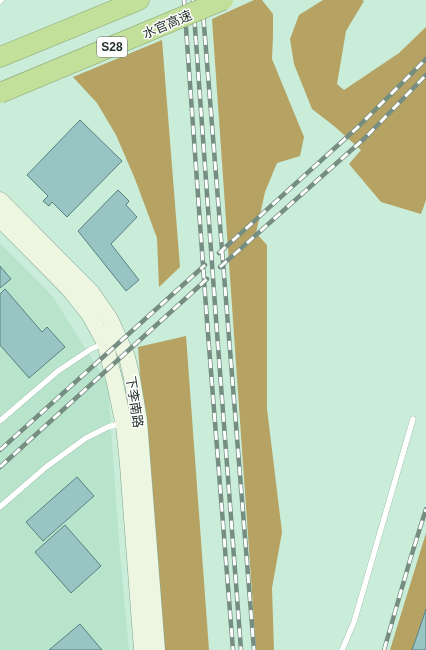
<svg xmlns="http://www.w3.org/2000/svg" width="426" height="650" font-family="Helvetica,'Noto Sans SC',sans-serif">
<rect width="100%" height="100%" fill="#c9edd9"/>
<!-- built -->
<path fill="#b8e4cc" d="M0,243l53,54 55,87 12,170 9,96h-129z"/>
<!-- forest -->
<g fill="#b6a262">
<path d="M254,0h8l11,14v22l-1,23 32,78 -4,19 -23,7 -12,29 -9,41 11,12v164l15,123 -10,56 2,62h-18l-44,-631z"/>
<path d="M323,0h39l2,1 -18,30 -9,53 7,6 55,-37 27,-26v173l-5,14 -40,-12 -32,-38 12,-14 -27,-24 -22,-17 -18,-45 -4,-25 9,-24z"/>
<path d="M162,40l18,227 -21,20 -2,-49 -22,-59 -19,-44 -19,-32 -24,-26z"/>
<path d="M186,336l23,314h-48l-23,-303z"/>
<path d="M426,533v76l-14,41h-22z"/>
</g>
<!-- building -->
<g fill="#98c5c4" stroke="#568180">
<path d="M80,120l42,41 -55,56 -15,-15 -3,4 -6,-5 5,-5 -21,-21z"/>
<path d="M118,190l11,11 -3,4 11,12 -26,27 28,36 -13,11 -48,-60z"/>
<path d="M0,266l11,13 -11,9z"/>
<path d="M5,289l37,43 5,-5 18,20 -36,31 -29,-33v-51z"/>
<path d="M77,477l17,19 -51,45 -17,-19z"/>
<path d="M65,525l36,41 -30,27 -36,-41z"/>
<path d="M426,609v41h-14l6,-17z"/>
<path d="M80,624l22,26h-53z"/>
</g>
<g fill="none" stroke-linecap="round" stroke-linejoin="round">
<!-- lane casing -->
<g stroke="#83a693" stroke-width="6">
<g id="lane">
<path d="M0,1l1,-1"/>
<path d="M0,421l58,-50 33,-22 7,-3"/>
<path d="M0,507l46,-40 40,-29 22,-11 10,-3 3,-2"/>
<path d="M342,650l12,-28 59,-203"/>
</g>
</g>
<!-- secondary casing -->
<g stroke="#83a693" stroke-width="17">
<g id="secondary">
<path d="M0,200l92,93 18,26 17,38 5,21 7,42 18,230"/>
<path d="M0,219l69,70 20,25 16,29 10,40 9,43 4,39 14,185"/>
</g>
</g>
<!-- highway casing -->
<g stroke="#8aa172" stroke-width="21">
<path id="highway" d="M0,57l139,-57"/>
</g>
<!-- lane -->
<use href="#lane" stroke="#fff" stroke-width="5.5"/>
<!-- secondary -->
<use href="#secondary" stroke="#edf6e1" stroke-width="16"/>
<!-- highway -->
<use href="#highway" stroke="#c3e09b" stroke-width="20"/>
<!-- rail casing -->
<g stroke="#758e81" stroke-width="4.5">
<g id="rail">
<path d="M184,0l23,321 26,329"/>
<path d="M193,0l23,319 25,331"/>
<path d="M202,0l52,650"/>
<path d="M219,253l138,-125 69,-69"/>
<path d="M220,267l146,-130 60,-62"/>
<path d="M0,450l205,-185"/>
<path d="M0,467l207,-188"/>
<path d="M384,650l26,-90 16,-51"/>
</g>
</g>
<!-- rail -->
<use href="#rail" stroke="#fff" stroke-width="3" stroke-dasharray="9" stroke-linecap="butt"/>
<!-- highway-bridge casing -->
<g stroke="#8aa172" stroke-width="21" stroke-linecap="butt">
<path id="highway-bridge" d="M0,93l223,-93"/>
</g>
<!-- highway-bridge -->
<use href="#highway-bridge" stroke="#c3e09b" stroke-width="20"/>
</g>
<g text-anchor="middle" stroke-width="3" stroke-linejoin="round" paint-order="stroke">
<!-- shield labels -->
<rect fill="#fff" stroke="#626c67" stroke-width="1" x="97" y="37" width="30" height="20" rx="3"/>
<g font-size="12" font-weight="bold" fill="#1f2d26">
<text x="112" y="51">S28</text>
</g>
<!-- street labels -->
<g font-size="13" fill="#1f2d26" stroke="#fff">
<text transform="translate(167 24) rotate(-23)" y="5">水官高速</text>
<text transform="translate(135 402) rotate(81)" y="5">下李南路</text>
</g>
</g>
</svg>
